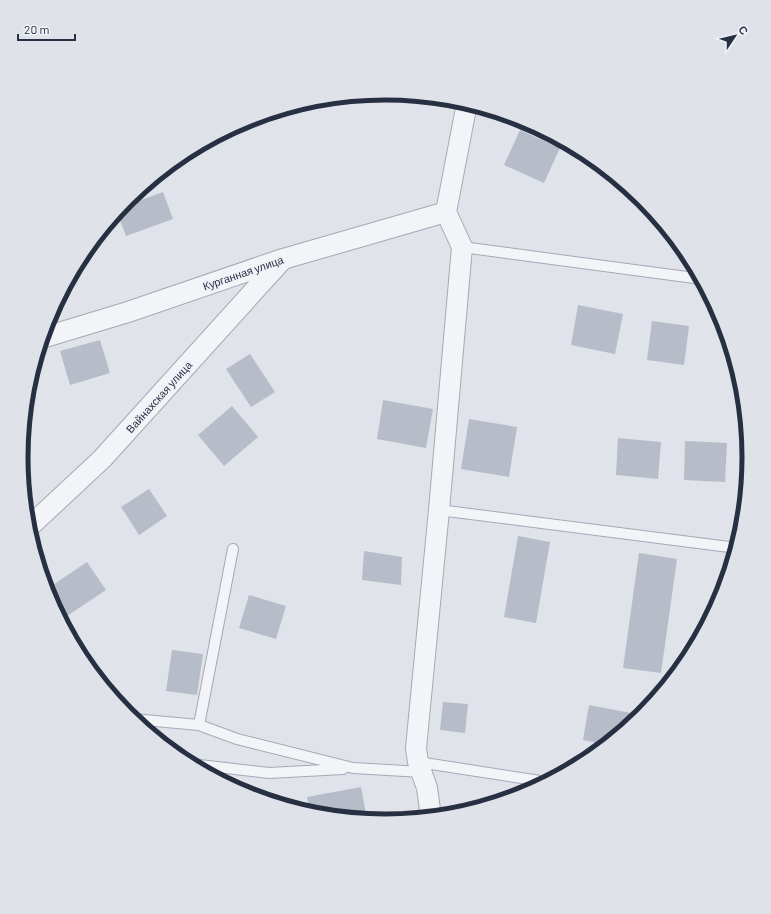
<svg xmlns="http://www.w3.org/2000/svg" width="771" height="914" font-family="Barlow,sans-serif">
<rect width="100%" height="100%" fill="#e0e3ea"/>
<!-- building -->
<g fill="#b6bcc8">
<path d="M520,130l40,18 -16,35 -40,-18z"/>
<path d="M163,192l10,27 -47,17 -9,-24 5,-5z"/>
<path d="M578,305l45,9 -8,40 -44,-9z"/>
<path d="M652,321l37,5 -5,39 -37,-5z"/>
<path d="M100,340l10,33 -40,12 -10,-34z"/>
<path d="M250,354l25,38 -24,15 -25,-38z"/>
<path d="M383,400l50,9 -7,39 -49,-9z"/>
<path d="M232,406l26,31 -34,29 -26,-31z"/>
<path d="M469,419l48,8 -8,50 -48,-8z"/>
<path d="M618,438l43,4 -3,37 -42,-4z"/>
<path d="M685,441l42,2 -2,39 -41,-2z"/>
<path d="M149,489l18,27 -28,19 -18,-28z"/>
<path d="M518,536l32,6 -14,81 -32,-6z"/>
<path d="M364,551l38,6 -1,28 -39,-5z"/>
<path d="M639,553l38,6 -16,114 -38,-5z"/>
<path d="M87,562l19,28 -45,30 -12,-24 -2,-7z"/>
<path d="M249,595l37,11 -10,33 -37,-11z"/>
<path d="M172,650l31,4 -6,41 -31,-4z"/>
<path d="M443,702l25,2 -3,29 -25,-3z"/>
<path d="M589,705l47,9 -1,8 -28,23 -24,-5z"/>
<path d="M361,787l6,33 -53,-6 -4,-1 -3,-16z"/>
</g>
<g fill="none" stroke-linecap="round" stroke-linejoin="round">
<!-- service casing -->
<g stroke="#a5a9b5" stroke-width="12">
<g id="service">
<path d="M462,247l240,32"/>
<path d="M439,510l298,38"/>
<path d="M133,719l66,6 38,14 116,29 69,4"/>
<path d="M199,725l34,-176"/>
<path d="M418,762l129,20"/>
<path d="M191,764l78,9 74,-4"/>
</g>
</g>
<!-- minor casing -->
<g stroke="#a5a9b5" stroke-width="22">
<g id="minor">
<path d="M42,338l86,-26 155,-53 163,-47"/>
<path d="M28,528l74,-69 180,-199"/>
<path d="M431,817l-4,-29 -9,-26 -2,-14 23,-238 23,-263 -16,-35 21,-109"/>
</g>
</g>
<!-- service -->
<use href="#service" stroke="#f3f4f8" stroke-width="10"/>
<!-- minor -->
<use href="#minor" stroke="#f3f4f8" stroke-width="20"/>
</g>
<g text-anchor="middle" stroke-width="3.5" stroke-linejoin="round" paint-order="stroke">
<!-- street labels -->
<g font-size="11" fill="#272f43" stroke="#eff2f7">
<text transform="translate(243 273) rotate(-19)" y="4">Курганная улица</text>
<text transform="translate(159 397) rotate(-48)" y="4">Вайнахская улица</text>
</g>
</g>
<!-- crop -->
<path d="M0 0H771V914H0ZM28 457a357 357 0 1 1 714 0a357 357 0 1 1-714 0Z" fill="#dfe2e9" fill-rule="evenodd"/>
<path fill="none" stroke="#272f43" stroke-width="5" d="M28 457a357 357 0 1 1 714 0a357 357 0 1 1-714 0Z"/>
<!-- north arrow -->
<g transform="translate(735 36) rotate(55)" stroke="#eff2f7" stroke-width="3" paint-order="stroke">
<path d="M0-3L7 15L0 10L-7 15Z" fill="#272f43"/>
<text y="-6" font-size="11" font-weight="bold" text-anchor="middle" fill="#272f43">С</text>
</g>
<!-- scale -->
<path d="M18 34v6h57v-6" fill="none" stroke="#272f43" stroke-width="2"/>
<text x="24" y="34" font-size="12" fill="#272f43" stroke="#eff2f7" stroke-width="3" paint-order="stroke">20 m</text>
</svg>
